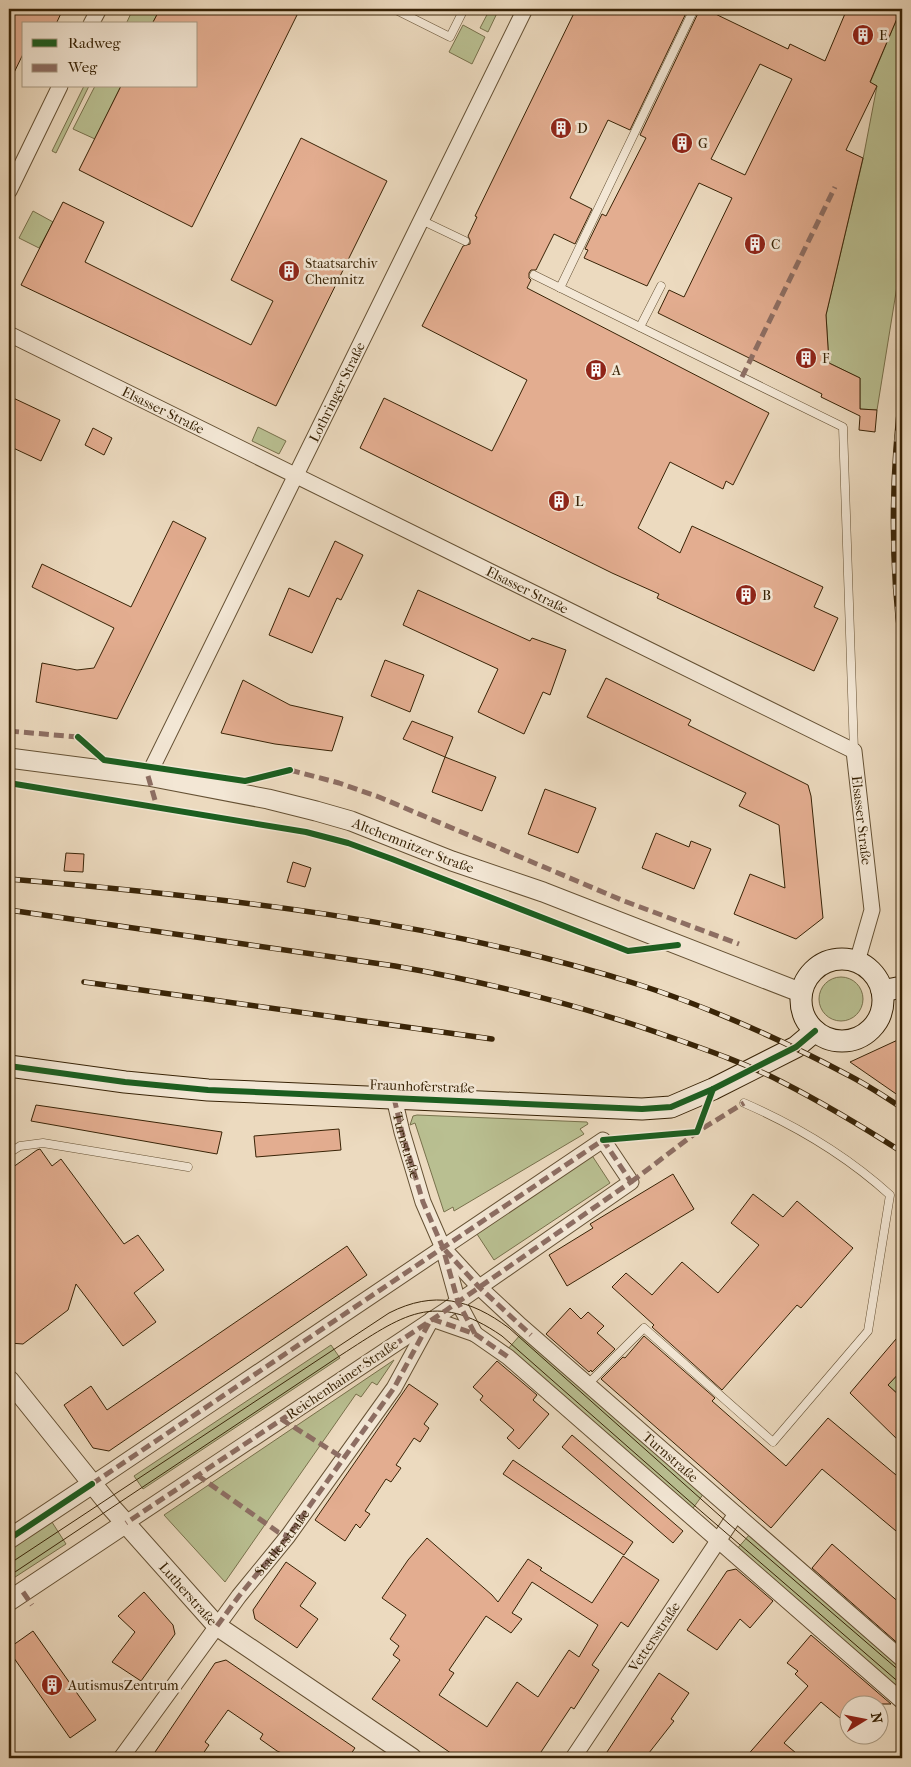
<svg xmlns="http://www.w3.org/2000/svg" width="911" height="1767" font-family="'IM FELL French Canon',serif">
<rect width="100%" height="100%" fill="#ecdabf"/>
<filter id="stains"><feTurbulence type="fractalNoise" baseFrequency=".004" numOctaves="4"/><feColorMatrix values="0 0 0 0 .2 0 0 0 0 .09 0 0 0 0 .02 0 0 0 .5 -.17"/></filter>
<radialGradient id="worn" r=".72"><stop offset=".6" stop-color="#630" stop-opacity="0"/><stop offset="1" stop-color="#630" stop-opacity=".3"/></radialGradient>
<!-- green -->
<g fill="#b9bf91" stroke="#78714c">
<path d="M133,9h27l-8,15h-26z"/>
<path d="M490,9h9l-11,23 -8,-4z"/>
<path d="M901,9h1v246l-25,155 -17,-1v-31l-31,-15 -3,-48 37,-156 14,-73 -7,-3z"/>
<path d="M463,25l22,12 -13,27 -23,-12z"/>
<path d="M84,86h5l-33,67 -4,-2z"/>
<path d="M95,86h26l-26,53 -22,-10z"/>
<path d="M33,211l20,11 -14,26 -20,-10z"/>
<path d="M258,427l28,14 -7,13 -27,-13z"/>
<circle cx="841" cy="999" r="22"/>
<path d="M417,1115l170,7 1,2 -8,5 4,5 -130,77 -1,-4 -9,5 -29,-89 -5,2 3,-9z"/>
<path d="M591,1154l19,29 -116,77 -19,-29z"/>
<path d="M521,1334l183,159 -13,18 -184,-161z"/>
<path d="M331,1345l9,13 -197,131 -9,-13z"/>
<path d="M394,1360l-17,25 -5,-3 -11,15 -5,-3 -131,188 -61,-67z"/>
<path d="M902,1370v28l-14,-13z"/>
<path d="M50,1519l16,25 -57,37v-34z"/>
<path d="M750,1534l152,131v30l-166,-145z"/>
</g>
<!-- building -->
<g fill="#e3ad90" stroke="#382306" fill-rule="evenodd">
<path d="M9,9h54l-7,15h-32v28l-15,31z"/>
<path d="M160,9h140l-108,218 -113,-57 42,-84h75v-62h-44z"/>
<path d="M576,9h112l-58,121 -22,-10 -38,78 22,11 -17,35 -21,-10 -18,36h-5l-2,3v5l2,2 -4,8 242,125 -36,72 -7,-4 -3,8 -53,-27 -32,66 42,25 12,-27 131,61 -9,20 24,11 -24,53 -157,-73 2,-4 -47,-21 -252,-125 24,-50 108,53 11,-22 24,-49 -105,-54 41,-80 7,-2v-4l-2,-4 9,-19 -2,-1z"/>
<path d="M700,9h5l83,40 2,-5 35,17 22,-52h54l-31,73 7,4 -31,64 17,8 -37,157 3,48 31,15v31l17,1 -2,22 -16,-2 1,-14 -39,-19 1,-3 -164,-81 11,-23 15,7 48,-99 -33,-15 -52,103 -63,-28 4,-8 -3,-1 17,-35 4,2 40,-78 -6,-3zM760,64l32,15 -47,96 -34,-16z"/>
<path d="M301,138l86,43 -111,225 -255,-121 42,-83 41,20 -19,40 166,83 22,-44 -42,-21z"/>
<path d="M9,396l51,24 -19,41 -32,-15z"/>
<path d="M93,428l19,10 -8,17 -19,-10z"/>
<path d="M173,521l33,17 -89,181 -81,-17 6,-39 35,7 17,-2 20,-40 -82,-41 10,-23 89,43z"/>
<path d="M335,541l28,14 -22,45 -4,-2 -25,55 -43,-18 20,-47 20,9z"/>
<path d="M418,590l112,51 2,-3 34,12 -16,45 -7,-3 -19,42 -46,-22 20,-43 -95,-44z"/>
<path d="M385,660l39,15 -14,37 -39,-16z"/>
<path d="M606,678l85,42 -3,5 120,60 3,11 12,122 -27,21 -62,-25 16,-40 35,14 -6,-63 -40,-19 7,-13 -159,-76z"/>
<path d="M243,680l47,25 53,12 -11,34 -57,-7 -54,-11z"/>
<path d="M412,721l41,16 -8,20 -42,-18z"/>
<path d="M445,757l51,20 -14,34 -50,-19z"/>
<path d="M545,789l51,19 -18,45 -50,-19z"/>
<path d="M656,833l33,14 2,-6 20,8 -17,40 -52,-21z"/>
<path d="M66,853l18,1 -1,18 -19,-1z"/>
<path d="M293,862l18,6 -6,19 -18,-5z"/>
<path d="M902,1038v60l-52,-36z"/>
<path d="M36,1105l186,27 -5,22 -186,-33z"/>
<path d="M339,1129l2,21 -85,7 -2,-21z"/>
<path d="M40,1149l12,17 9,-7 63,85 14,-9 26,35 -30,23 22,29 -33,24 -47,-62 -8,26 -45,34 -14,-1v-173l28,-20z"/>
<path d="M673,1174l21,35 -127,77 -18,-31 44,-27 -3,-4z"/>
<path d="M753,1194l30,23 14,-16 56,47 -52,60 -4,-3 -75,85 -70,-63 2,-2 -42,-38 14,-14 26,22 30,-33 36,31 41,-48 -28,-22z"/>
<path d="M347,1246l20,29 -258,176 -16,-3 -29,-43 27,-19 16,24z"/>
<path d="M570,1308l11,11 7,-7 16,14 -7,7 18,16 -23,23 -1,-2 -2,2 -43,-38z"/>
<path d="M902,1332v38l-14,15 14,13v46l-52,-51z"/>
<path d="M644,1336l71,62 -3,3 74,65 42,-48 74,62v56l-80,-67 -51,59 -170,-149 22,-22 2,1z"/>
<path d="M497,1361l40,34 -4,5 16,14 -30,35 -12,-11 7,-8 -34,-30 3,-4 -10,-9z"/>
<path d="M409,1384l29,20 -14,20 5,4 -9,14 -6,-4 -18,27 5,3 -10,14 -5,-3 -21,32 5,3 -10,14 -4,-4 -11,17 -30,-21z"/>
<path d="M572,1435l111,96 -10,12 -111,-96z"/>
<path d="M513,1460l120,82 -9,13 -121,-81z"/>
<path d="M427,1538l65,57 6,7 30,-43 14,9 -2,2 52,33 31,-47 36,24 -31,47 -7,-5 -29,43 7,5 -25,39 -3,-2 -34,51h-79l-86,-59 28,-39 -7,-5 6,-9 -9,-7 16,-24 -24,-17 26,-38zM532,1582l66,43 -19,32 -10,-7 -31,47 -21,-15 -30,45 -48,-32 15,-22 -5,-3 37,-54 25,17 11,-14 -10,-6z"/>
<path d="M832,1544l70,61v42l-90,-79z"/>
<path d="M286,1562l30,21 -16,23 18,13 -21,29 -42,-29 -2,-9z"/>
<path d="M736,1569l37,32 -23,27 -10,-9 -23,31 -30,-20 40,-59z"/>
<path d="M144,1592l29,33 2,9 -34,47 -29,-19 23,-30 -17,-16z"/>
<path d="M33,1631l63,89 -26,18 -61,-87v-3z"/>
<path d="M811,1635l80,69h-43v4l-8,10 -19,-16 -37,41 18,15h-57l63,-72 -13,-12 3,-3 -11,-8z"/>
<path d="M226,1660l129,88 -7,10h-54l-17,-7 -17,-12 3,-5 -35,-24 -23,32 4,3 -9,13h-49l64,-95z"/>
<path d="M659,1673l30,20 -18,26 3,2 -29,37h-42z"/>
</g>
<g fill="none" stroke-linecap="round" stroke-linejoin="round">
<!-- service casing -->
<g stroke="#655134" stroke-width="9">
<g id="service">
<path d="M394,9l56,28 14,-28"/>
<path d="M421,220l44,21"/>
<path d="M534,275l309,152 11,324"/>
<path d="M560,288l134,-279"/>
<path d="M640,327l21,-41"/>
<path d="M9,1153l11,-7 23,-3 145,24"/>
<path d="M588,1384l56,-56 129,114 95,-111 22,-136c-44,-40 -91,-68 -146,-92"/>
</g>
</g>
<!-- minor casing -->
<g stroke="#655134" stroke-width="17">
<g id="minor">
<path d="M91,24l8,-15"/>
<path d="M9,191l51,-105"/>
<path id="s1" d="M9,334l845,417 18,159 -15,52"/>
<path id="s2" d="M148,776l377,-767"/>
<path id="s3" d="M394,1098l8,34 21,70 20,46 15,54 17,32"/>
<path id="s4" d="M443,1248l36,39 42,39 381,333"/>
<path d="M432,1319l43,15 33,23 394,344"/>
<path d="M92,1484l511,-344 28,42 -186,129 -319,212"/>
<path d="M121,1758l118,-162 49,-60 106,-148 36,-66"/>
<path id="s5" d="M573,1758l163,-244"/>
</g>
</g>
<!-- tertiary casing -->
<g stroke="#655134" stroke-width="21">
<g id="tertiary">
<path id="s6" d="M9,758l139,18 120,23 48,12 35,10 101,40 91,31 259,101"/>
<path id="s7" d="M9,1380l102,127 106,119 195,132"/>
<path d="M9,1539l83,-55"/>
<path d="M9,1601l117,-78"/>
</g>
</g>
<!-- secondary casing -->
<g stroke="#382306" stroke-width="23">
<g id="secondary">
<circle cx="842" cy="1000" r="41"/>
<path d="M882,991l20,-4"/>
<path d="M9,1066l116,16 83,8 434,19 29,-2 42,-18 83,-42 19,-16"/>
</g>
</g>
<!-- service -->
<use href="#service" stroke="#f3e7d5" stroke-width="8"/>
<!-- minor -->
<use href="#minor" stroke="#f3e7d5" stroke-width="15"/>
<!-- tertiary -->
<use href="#tertiary" stroke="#f3e7d5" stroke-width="19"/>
<!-- secondary -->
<use href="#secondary" stroke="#f3e7d5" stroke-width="21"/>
<!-- tram -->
<g stroke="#382306" stroke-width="1">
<path d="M9,1564l380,-251c45,-23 81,-14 120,15l220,196 173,149"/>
<path d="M9,1576l332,-221c61,-39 93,-66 161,-19l193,170 207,179"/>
</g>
<!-- rail casing -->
<g stroke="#382306" stroke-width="5.5">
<g id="rail">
<path d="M902,387c-11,88 -12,176 0,264"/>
<path d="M9,879c213,18 426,41 631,106 71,23 140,54 206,89 20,10 38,22 56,34"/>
<path d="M9,910l386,56c97,17 186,39 278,72 37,13 74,26 109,44 41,21 81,45 120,70"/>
<path d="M84,982l408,57"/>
</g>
</g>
<!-- rail -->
<use href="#rail" stroke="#f3e7d5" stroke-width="4" stroke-dasharray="11" stroke-linecap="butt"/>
<!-- quiet -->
<g stroke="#8d6e63" stroke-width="5" stroke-dasharray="10 5" stroke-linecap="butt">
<path d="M742,377l93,-190"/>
<path d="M9,731l69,6"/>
<path d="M290,770l49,13 40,14 245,104 115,43"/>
<path d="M148,776l9,31"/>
<path d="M394,1098l8,34 21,70 20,46 15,54 17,32"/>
<path d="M631,1182l66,-50 47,-29"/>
<path d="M445,1250l34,37 52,48"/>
<path d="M432,1319l43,15 33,23"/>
<path d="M281,1419l62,39"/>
<path d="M197,1475l81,57 10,4"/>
<path d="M92,1484l511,-344 28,42 -186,129 -319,212"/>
<path d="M23,1592l9,13"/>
<path id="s8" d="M217,1626l22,-30 49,-60 106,-148 36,-67"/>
</g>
<!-- cycleway casing -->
<g stroke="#f3e7d5" stroke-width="9">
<g id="cycleway">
<path d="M78,737l26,23 141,21 45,-11"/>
<path d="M9,783l297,49 42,11 44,16 236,92 50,-6"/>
<path d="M9,1066l116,16 83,8 434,19 29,-2 42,-18 83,-42 19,-16"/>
<path d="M603,1140l94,-8 16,-43"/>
<path d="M9,1539l83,-55"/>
</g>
</g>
<!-- cycleway -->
<use href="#cycleway" stroke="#1b5e20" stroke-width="6"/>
</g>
<!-- icons -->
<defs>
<g id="building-disc" transform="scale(1.125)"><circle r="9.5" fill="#8f2418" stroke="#f3e7d5"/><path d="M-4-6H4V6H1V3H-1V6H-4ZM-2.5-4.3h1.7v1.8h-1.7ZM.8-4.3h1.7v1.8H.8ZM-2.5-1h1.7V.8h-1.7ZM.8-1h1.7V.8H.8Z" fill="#fff"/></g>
</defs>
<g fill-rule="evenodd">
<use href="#building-disc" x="863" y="35"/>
<use href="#building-disc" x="561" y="128"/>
<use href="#building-disc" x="682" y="143"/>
<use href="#building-disc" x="755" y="244"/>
<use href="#building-disc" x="289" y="271"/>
<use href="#building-disc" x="806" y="358"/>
<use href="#building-disc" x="596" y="370"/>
<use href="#building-disc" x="559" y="501"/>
<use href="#building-disc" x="746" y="595"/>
<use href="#building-disc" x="52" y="1685"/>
</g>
<g text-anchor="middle" stroke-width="5" stroke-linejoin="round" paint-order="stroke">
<!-- poi labels -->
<g font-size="14" fill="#382306" stroke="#f3e7d5" text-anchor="start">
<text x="879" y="40">E</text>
<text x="577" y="133">D</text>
<text x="698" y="148">G</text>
<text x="771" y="249">C</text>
<text x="305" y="268">Staatsarchiv<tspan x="305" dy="16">Chemnitz</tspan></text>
<text x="822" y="363">F</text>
<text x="612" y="375">A</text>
<text x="575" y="506">L</text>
<text x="762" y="600">B</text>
<text x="68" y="1690">AutismusZentrum</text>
</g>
<!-- street labels -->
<g font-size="14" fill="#382306" stroke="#f3e7d5">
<text dy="5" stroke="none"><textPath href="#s2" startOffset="428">Lothringer Straße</textPath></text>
<text dy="5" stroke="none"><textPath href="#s1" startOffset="172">Elsasser Straße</textPath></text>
<text dy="5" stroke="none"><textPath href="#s1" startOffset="578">Elsasser Straße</textPath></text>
<text dy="5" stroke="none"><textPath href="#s1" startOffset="1012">Elsasser Straße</textPath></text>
<text dy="5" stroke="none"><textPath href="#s6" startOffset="415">Altchemnitzer Straße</textPath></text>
<text transform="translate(422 1086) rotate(2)" y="5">Fraunhoferstraße</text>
<text dy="5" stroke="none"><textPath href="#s3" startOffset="49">Turnstraße</textPath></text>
<text transform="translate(342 1379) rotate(-34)" y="5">Reichenhainer Straße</text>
<text dy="5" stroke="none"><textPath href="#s4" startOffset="309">Turnstraße</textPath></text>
<text dy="5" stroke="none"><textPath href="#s8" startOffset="106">Stadlerstraße</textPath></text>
<text dy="5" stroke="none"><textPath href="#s7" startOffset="279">Lutherstraße</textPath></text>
<text dy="5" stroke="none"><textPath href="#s5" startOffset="146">Vettersstraße</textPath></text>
</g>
</g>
<!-- margin -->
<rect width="911" height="1767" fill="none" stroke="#ecdabf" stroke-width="30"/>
<rect x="10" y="10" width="891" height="1747" fill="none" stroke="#382306" stroke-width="2.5"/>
<rect x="15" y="15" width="881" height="1737" fill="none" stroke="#382306"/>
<!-- legend -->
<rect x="22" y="22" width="175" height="65" fill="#f3e7d5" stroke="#a89982"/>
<rect x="32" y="39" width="25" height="8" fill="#1b5e20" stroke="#a89982"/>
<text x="68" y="48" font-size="15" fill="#382306">Radweg</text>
<rect x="32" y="64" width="25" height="8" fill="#8d6e63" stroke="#a89982"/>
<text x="68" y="72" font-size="15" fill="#382306">Weg</text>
<!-- north arrow -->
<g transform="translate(864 1720) rotate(80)"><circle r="24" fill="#f3e7d5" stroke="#a89982"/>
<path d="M0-4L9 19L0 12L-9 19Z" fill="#8f2418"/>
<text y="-8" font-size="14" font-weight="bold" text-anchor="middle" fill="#382306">N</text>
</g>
<rect width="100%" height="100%" filter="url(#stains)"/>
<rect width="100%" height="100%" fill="url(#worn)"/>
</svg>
